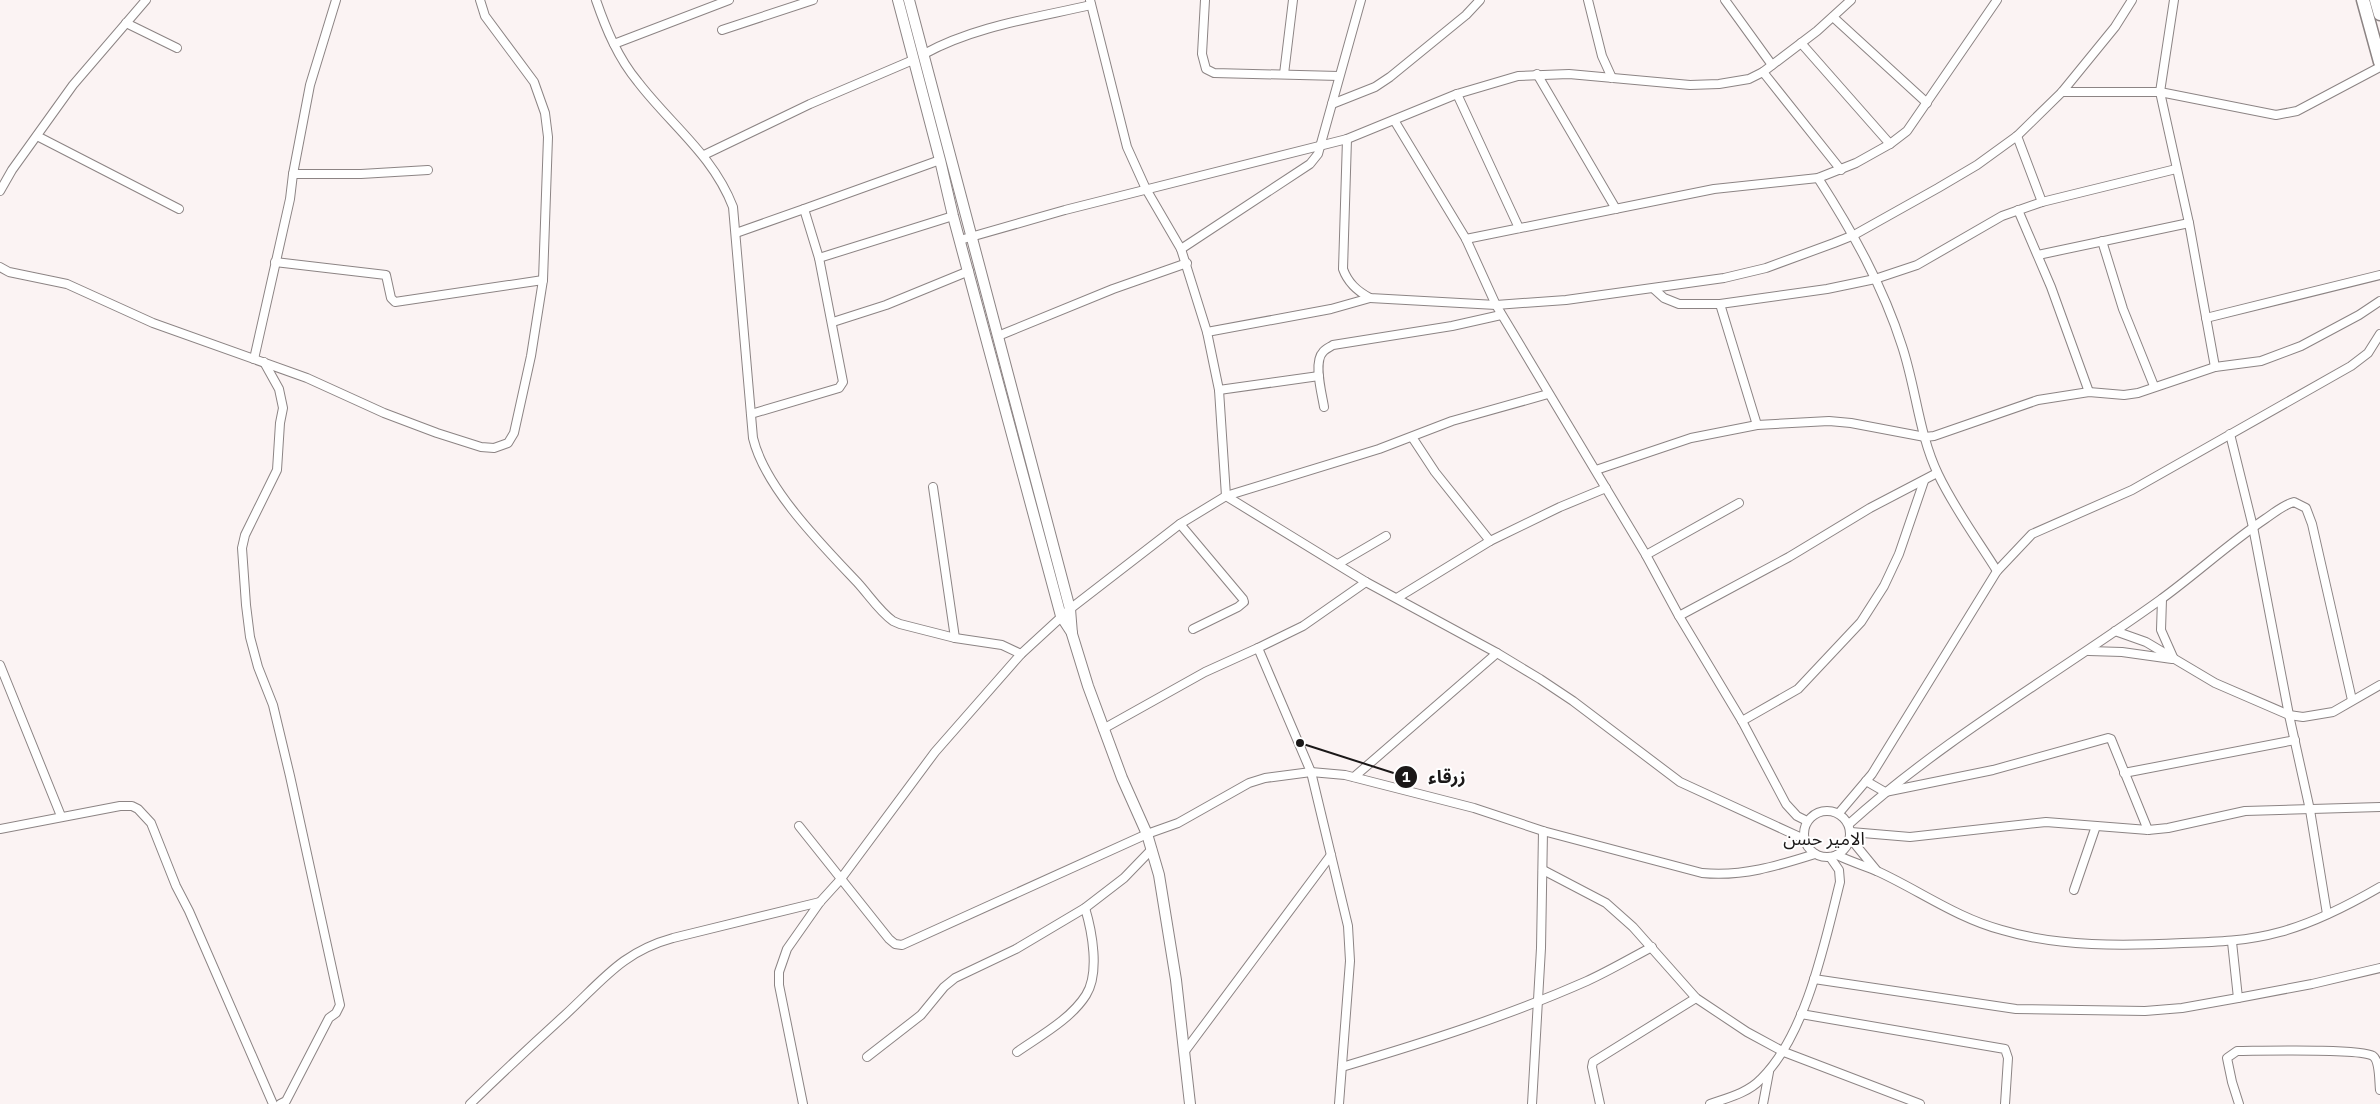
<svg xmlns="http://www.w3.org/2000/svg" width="2380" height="1104" font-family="'IBM Plex Sans','Noto Sans Arabic',sans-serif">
<rect width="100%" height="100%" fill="#fbf3f3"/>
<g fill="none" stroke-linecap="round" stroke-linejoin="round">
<!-- minor casing -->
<g stroke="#8c8484" stroke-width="10">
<g id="minor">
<path d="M596,0c10,29 22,58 42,82 33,43 75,73 95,125l20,231c12,50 69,107 104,144 12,13 22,29 36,39l7,3 55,14 47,7 19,9"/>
<path d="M1090,0l37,147 19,42 35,60 26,83 12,58 7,106"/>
<path d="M1205,0l-3,54 4,15 8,4 125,3"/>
<path d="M1588,0l14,56 10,22"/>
<path d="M1725,0l47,65"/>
<path d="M2174,0l-14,92 29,131 26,144"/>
<path d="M1833,17l94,86"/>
<path d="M126,23l51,25"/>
<path d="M722,30l91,-30"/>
<path d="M1801,43l89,101"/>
<path d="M614,44l115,-44"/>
<path d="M924,54c51,-28 111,-36 167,-49"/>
<path d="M1763,72l78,98"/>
<path d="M1284,74l9,-74"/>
<path d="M1537,74l79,135"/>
<path d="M2062,92h98l116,23 21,-4 83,-44"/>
<path d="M1457,94l62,134"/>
<path d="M1332,104l43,-17 15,-10 76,-62 14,-15"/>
<path d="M1394,120l72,119 30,66 150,250 33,61 63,105 44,83 11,12 10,5"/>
<path d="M37,136l142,73"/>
<path d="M2017,136l25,66"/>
<path d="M1347,139l-4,130c5,14 14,22 27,29l126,7 70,-5 158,-22 42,-10 68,-25 20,-8 84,-47 39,-23 40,-29 45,-44 53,-65 17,-27"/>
<path d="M704,155l106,-51 103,-44"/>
<path d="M293,174l17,-89 26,-85"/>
<path d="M1818,178c34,53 65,108 84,168 14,42 17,89 36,128 16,34 39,65 59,97"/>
<path d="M0,191l12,-21 61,-85 73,-85"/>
<path d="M2018,210l33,77 38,105"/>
<path d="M736,233l68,-24"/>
<path d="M1466,239l248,-50 104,-11 38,-15 34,-19 17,-13 90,-131"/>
<path d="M960,240l105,-30 282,-71 110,-45 61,-18 51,-2 121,11 29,-1 30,-5 14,-7 54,-41 34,-31"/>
<path d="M2102,241l21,68 31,77"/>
<path d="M1181,249l129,-85 8,-10 43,-154"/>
<path d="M2038,255l151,-32"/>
<path d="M819,258l134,-42"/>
<path d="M275,262l111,13 5,23 4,4 148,-22"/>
<path d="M0,267l9,5 58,12 86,39 154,55 77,35 53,20 44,14 13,1 14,-5 6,-10 17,-77 12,-76 5,-143 -3,-24 -11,-31 -49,-66 -5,-16"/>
<path d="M1654,289l10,9 15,6h41l107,-15 48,-10 42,-14 85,-49 40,-14 134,-33"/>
<path d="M1720,304l37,121"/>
<path d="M2206,318l174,-43"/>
<path d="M833,322l53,-17 83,-34"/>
<path d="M1207,332l124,-23 39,-11"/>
<path d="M998,336l115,-47 74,-26"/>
<path d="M254,359l36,-160 3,-25h68l67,-4"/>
<path d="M264,362l15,27 4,19 -3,15 -3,47 -32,65 -3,13 4,57 4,32 8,30 15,38 17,71 50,229 -4,8 -7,5 -43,83 -6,3"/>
<path d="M1219,390l100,-14"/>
<path d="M1324,407c-2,-13 -11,-45 -1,-55 2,-3 7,-5 10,-7l119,-19 49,-11"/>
<path d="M751,414l88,-26 4,-6 -24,-124 -15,-49 136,-49"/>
<path d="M2230,434l23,93 36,188 21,95 17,104"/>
<path d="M1412,437l23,35 55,69"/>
<path d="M1596,470l95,-32 66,-13 72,-4 22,2 74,14 9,-1 104,-36 51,-8 35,3 14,-2 77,-26 46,-6 40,-15 58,-31 21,-14"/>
<path d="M933,487l22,151"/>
<path d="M1226,496l140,86 131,71 43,26 33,22 107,81 124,57"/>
<path d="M1180,524l63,75 1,3 -6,5 -45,22"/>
<path d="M1646,555l93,-52"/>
<path d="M1338,564l48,-28"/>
<path d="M1397,598l93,-57 70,-34 46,-19"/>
<path d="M2162,599l-1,31 12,27"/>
<path d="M1679,616l110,-59 81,-49 67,-35"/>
<path d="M2115,631l31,11 69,41 74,32 14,2 30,-5 47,-27"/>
<path d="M2089,651l33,1 50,7"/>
<path d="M0,665l61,151"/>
<path d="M1742,721l56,-32 63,-67 23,-36 15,-32 25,-73"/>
<path d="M1103,729l102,-57 53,-24"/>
<path d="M2124,773l171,-33"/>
<path d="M1354,777l143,-124"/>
<path d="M1866,781l19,11 108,-22 115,-32 3,1 37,91"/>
<circle cx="1827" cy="834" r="23"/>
<path d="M1839,813l33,-39 125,-203 35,-37 100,-44 219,-124 17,-13 12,-19"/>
<path d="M1849,824c94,-85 208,-150 311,-224 36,-26 68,-56 105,-81 9,-6 18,-14 29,-17l12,6 6,16 40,176"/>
<path d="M799,826l90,113 6,5 7,1 245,-111 31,-11 71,-40 16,-5 46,-6 34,3 129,33 69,23 159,42c40,4 75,-7 113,-19"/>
<path d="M0,829l120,-23h12l6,3 13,14 25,63 13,25 84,193"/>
<path d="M1851,832l59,5 136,-15 102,8 20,-2 77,-17 135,-4"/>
<path d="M1850,838l27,33"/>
<path d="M1837,855c14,7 29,11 42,17 41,19 78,46 123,58 57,17 122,16 181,13 33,-1 65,-2 97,-11 34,-9 69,-27 100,-45"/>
<path d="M1543,870l63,33 27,24 63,71 51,34 37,20 136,52"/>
<path d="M2074,890l22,-64"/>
<path d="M2232,942l6,56"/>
<path d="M1814,979l202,30 129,2 37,-3 56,-10 74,-14 68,-16"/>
<path d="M1801,1014l204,35 3,9 -3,46"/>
<path d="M1185,1051l146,-196"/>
<path d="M1017,1052c23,-16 54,-33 69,-57 14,-22 6,-64 -1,-87"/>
<path d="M867,1057l54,-42 23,-28 11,-9 61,-29 69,-41 39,-30 28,-29"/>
<path d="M1342,1067c84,-25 166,-51 245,-86 22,-10 44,-23 65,-34"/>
<path d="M470,1104c31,-30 63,-60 95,-89 38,-35 57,-63 108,-77l147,-36"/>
<path d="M803,1104l-24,-119v-13l8,-23 33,-47 20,-22 95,-128 86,-98 49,-45 110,-85 46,-28 153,-47 73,-28 96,-27"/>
<path d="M1339,1104l11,-143 -2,-35 -37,-154 -53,-124 45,-22 63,-44"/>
<path d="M1532,1104l9,-156 2,-117"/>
<path d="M1600,1104l-8,-37 1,-5 103,-64"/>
<path d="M1710,1104c17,-6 38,-11 51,-25 45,-44 64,-137 79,-197l-1,-12 -9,-13"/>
<path d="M1763,1104l6,-32"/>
<path d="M2239,1104l-7,-22 -5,-24 10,-7c21,0 123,-3 136,5 7,5 6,26 7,34"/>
</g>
</g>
<!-- tertiary casing -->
<g stroke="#8c8484" stroke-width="12">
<g id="tertiary">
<path d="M898,0l42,160 13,56 108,400 11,17"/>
<path d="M909,0l161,609 2,25 16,52 34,92 25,56 12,41 17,105 14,124"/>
</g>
</g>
<!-- primary casing -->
<g stroke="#8c8484" stroke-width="15">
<g id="primary">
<path d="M2363,0l17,62"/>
<path d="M2376,0l4,14"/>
</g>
</g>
<!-- minor -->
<use href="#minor" stroke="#fff" stroke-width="8"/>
<!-- tertiary -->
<use href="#tertiary" stroke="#fff" stroke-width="10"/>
<!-- primary -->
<use href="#primary" stroke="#fff" stroke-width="12"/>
</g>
<g text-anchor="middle" stroke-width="4" stroke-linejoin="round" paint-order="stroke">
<!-- neighbourhood labels -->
<g font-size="18" fill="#1b1818" stroke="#fff">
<text x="1824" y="845">الامير حسن</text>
</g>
</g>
<!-- callouts -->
<path fill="none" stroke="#1b1818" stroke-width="2" d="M1300 743L1406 777"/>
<g fill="#1b1818" stroke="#fff" stroke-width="2">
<circle cx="1300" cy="743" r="5"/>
<circle cx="1406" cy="777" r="12"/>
</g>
<g font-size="15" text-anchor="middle" font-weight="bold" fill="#fff">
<text x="1406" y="782">1</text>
</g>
<g font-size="18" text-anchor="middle" font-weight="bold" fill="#1b1818" stroke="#fff" stroke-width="4" stroke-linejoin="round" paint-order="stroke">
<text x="1447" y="783">زرقاء</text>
</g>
</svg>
